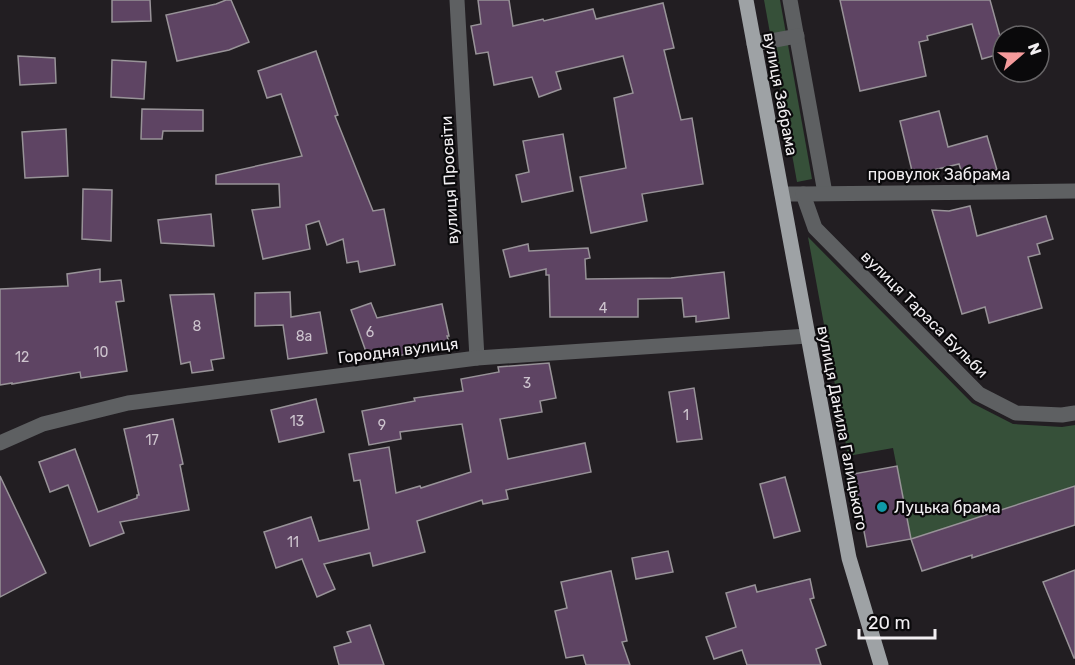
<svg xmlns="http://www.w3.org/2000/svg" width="1075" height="665" font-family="Rubik,sans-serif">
<rect width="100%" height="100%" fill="#221e22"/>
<!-- green -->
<g fill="#365039">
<path d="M764,0h16l32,179 -15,3z"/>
<path d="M808,237l164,166 41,21 49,3 13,-2v61l-164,53 -18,-91 -45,8z"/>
</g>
<!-- building -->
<g fill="#5e4463" stroke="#989398" stroke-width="1.5">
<path d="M112,0h38l1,21 -39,1z"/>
<path d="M226,0h5l18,42 -20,8 -52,11 -11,-46 50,-11z"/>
<path d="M478,0h31l4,26 30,-7 1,2 49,-12 3,10 67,-16 11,45 -10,2 17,70 11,-2 11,66 -61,10 5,27 -56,12 -11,-56 46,-9 -12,-70 19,-5 -10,-37 -67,16 5,17 -22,8 -7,-20 -38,8 -6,-33 -12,2 -5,-28 10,-2z"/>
<path d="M840,0h150l13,47v6l-21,6 -10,-35 -45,12 1,4 -9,2 7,34 -66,15z"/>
<path d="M316,51l22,64 -3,1 38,95 11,-2 11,56 -35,7 -2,-11 -11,2 -4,-24 -16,6 -8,-24 -13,4 4,24 -47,10 -11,-49 28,-3 -1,-23h-63v-9l86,-19 -21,-62 -14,4 -9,-27z"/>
<path d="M18,56l37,2 1,25 -36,2z"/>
<path d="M112,60l34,2 -2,37 -33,-2z"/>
<path d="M142,109l61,1v21h-40l-1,8h-21z"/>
<path d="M939,111l9,36 39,-11 10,34 -33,9 -5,-15 -46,11 -13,-54z"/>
<path d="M66,129l2,47 -43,2 -3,-46z"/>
<path d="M563,134l10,57 -51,11 -6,-27 13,-3 -6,-31z"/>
<path d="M83,189l29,1 -1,51 -29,-2z"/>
<path d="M970,206l7,30 69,-20 7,23 -16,5 3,10 -12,3 14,51 -53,15 -4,-16 -23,7 -30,-104 17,1z"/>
<path d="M211,214l3,32 -53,-3 -3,-23z"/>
<path d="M528,244l1,7 59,-3 2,10 -5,1 1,20 85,-1 53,-6 5,46 -33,4v-6l-12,1 -2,-19 -44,1v18h-88l-1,-42h-3v-6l-36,8 -7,-27z"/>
<path d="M100,269v13l21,-2 3,21 -8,1 11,69 -46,7 -1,-6 -68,12v-1l-12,2v-96l68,-3 -1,-12z"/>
<path d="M290,292l1,25 29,-5 7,41 -39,6 -5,-34 -28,1v-33z"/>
<path d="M214,294l10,64 -13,2 2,10 -21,3 -2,-11 -9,2 -11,-69z"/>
<path d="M371,303l6,15 65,-14 7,32h-2l3,9 -57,12 -2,-5 -22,8 -18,-50z"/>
<path d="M549,363l7,35 -16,3 2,11 -42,7 8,40 77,-16 6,29 -85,18 2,9 -25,5 -1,-4 -65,21 8,31 -52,14 -3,-13 -46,11 11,25 -18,8 -15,-38 -26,9 -12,-36 47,-15 8,24 50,-12 -9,-49 -6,1 -5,-27 40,-7 7,46 24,-7 1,2 50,-16 -9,-48 -62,8 1,7 -32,6 -7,-34 53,-10 -1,-3 49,-7 -2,-12 38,-7 -1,-5z"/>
<path d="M694,388l8,51 -25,3 -8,-50z"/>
<path d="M316,399l8,33 -45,10 -8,-32z"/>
<path d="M173,419l10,45 -3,1 9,45 -69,12 4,11 -34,13 -22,-61 -18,7 -11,-30 36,-13 23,63 39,-14v-3h2l-15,-66z"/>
<path d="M897,466l14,73 -44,8 -14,-73z"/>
<path d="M0,476l46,97 -46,24z"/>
<path d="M785,477l15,54 -26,7 -14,-54z"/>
<path d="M1075,486v39l-103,33v-3l-50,16 -11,-32z"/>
<path d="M668,551l5,21 -37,7 -4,-21z"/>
<path d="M1075,570v88h-1l-31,-76z"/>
<path d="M611,571l16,70 -5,1 8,23h-44l-3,-10 -17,3 -11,-47 12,-3 -6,-26z"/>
<path d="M810,579l4,19 -4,1 16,46 -10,4 5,16h-74l-5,-15 -28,9 -8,-22 30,-10 -10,-34 29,-8 2,7z"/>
<path d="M370,625l14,40h-45l-5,-18 17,-5 -4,-10z"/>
</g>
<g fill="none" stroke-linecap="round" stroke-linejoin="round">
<!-- minor -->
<g stroke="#5e6062" stroke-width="15">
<path d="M457,0l20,358"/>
<path d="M790,0l35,193"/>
<path d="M754,44l43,-8"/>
<path d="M782,194h21l12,34 164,166 37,19 46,2 13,-2"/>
<path d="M803,194l272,-3"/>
<path d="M0,443l43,-19 85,-21 349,-45 331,-22"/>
</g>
<!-- major -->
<path stroke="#9ea2a5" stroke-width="15" d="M746,0l103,558 32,107"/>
</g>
<!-- markers -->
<circle fill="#0f9aa8" stroke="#0a090b" stroke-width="2" cx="882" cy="507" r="6"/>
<g text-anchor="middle" stroke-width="4.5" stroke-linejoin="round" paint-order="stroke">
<!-- number labels -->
<g font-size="14" fill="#cdc4ce">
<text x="603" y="313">4</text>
<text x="197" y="331">8</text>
<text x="370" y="337">6</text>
<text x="304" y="341">8а</text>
<text x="101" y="357">10</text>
<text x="22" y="362">12</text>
<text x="527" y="388">3</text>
<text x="686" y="420">1</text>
<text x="297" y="426">13</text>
<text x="382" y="430">9</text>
<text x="152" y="445">17</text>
<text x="293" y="547">11</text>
</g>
<!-- street labels -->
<g font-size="16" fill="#f2eff2" stroke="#0a090b">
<text transform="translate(781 94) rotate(79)" y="6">вулиця Забрама</text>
<text x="939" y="180">провулок Забрама</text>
<text transform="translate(449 180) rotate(-93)" y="6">вулиця Просвіти</text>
<text transform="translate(925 314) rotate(45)" y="6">вулиця Тараса Бульби</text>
<text transform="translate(398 350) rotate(-7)" y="6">Городня вулиця</text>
<text transform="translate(843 428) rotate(79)" y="6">вулиця Данила Галицького</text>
</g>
<!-- poi labels -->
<g font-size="16" fill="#f2eff2" stroke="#0a090b" text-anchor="start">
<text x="894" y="513">Луцька брама</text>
</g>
</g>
<!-- north arrow -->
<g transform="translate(1021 54) rotate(70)"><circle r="28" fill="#0a090b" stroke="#676567" stroke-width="1.5"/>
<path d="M0-4.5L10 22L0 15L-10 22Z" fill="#f59b9c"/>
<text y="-9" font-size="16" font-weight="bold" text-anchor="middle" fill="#f2eff2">N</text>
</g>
<!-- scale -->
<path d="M859 629v9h76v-9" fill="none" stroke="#f2eff2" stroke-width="3"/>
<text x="868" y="629" font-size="18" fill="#f2eff2" stroke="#0a090b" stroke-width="4.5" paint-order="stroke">20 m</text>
</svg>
